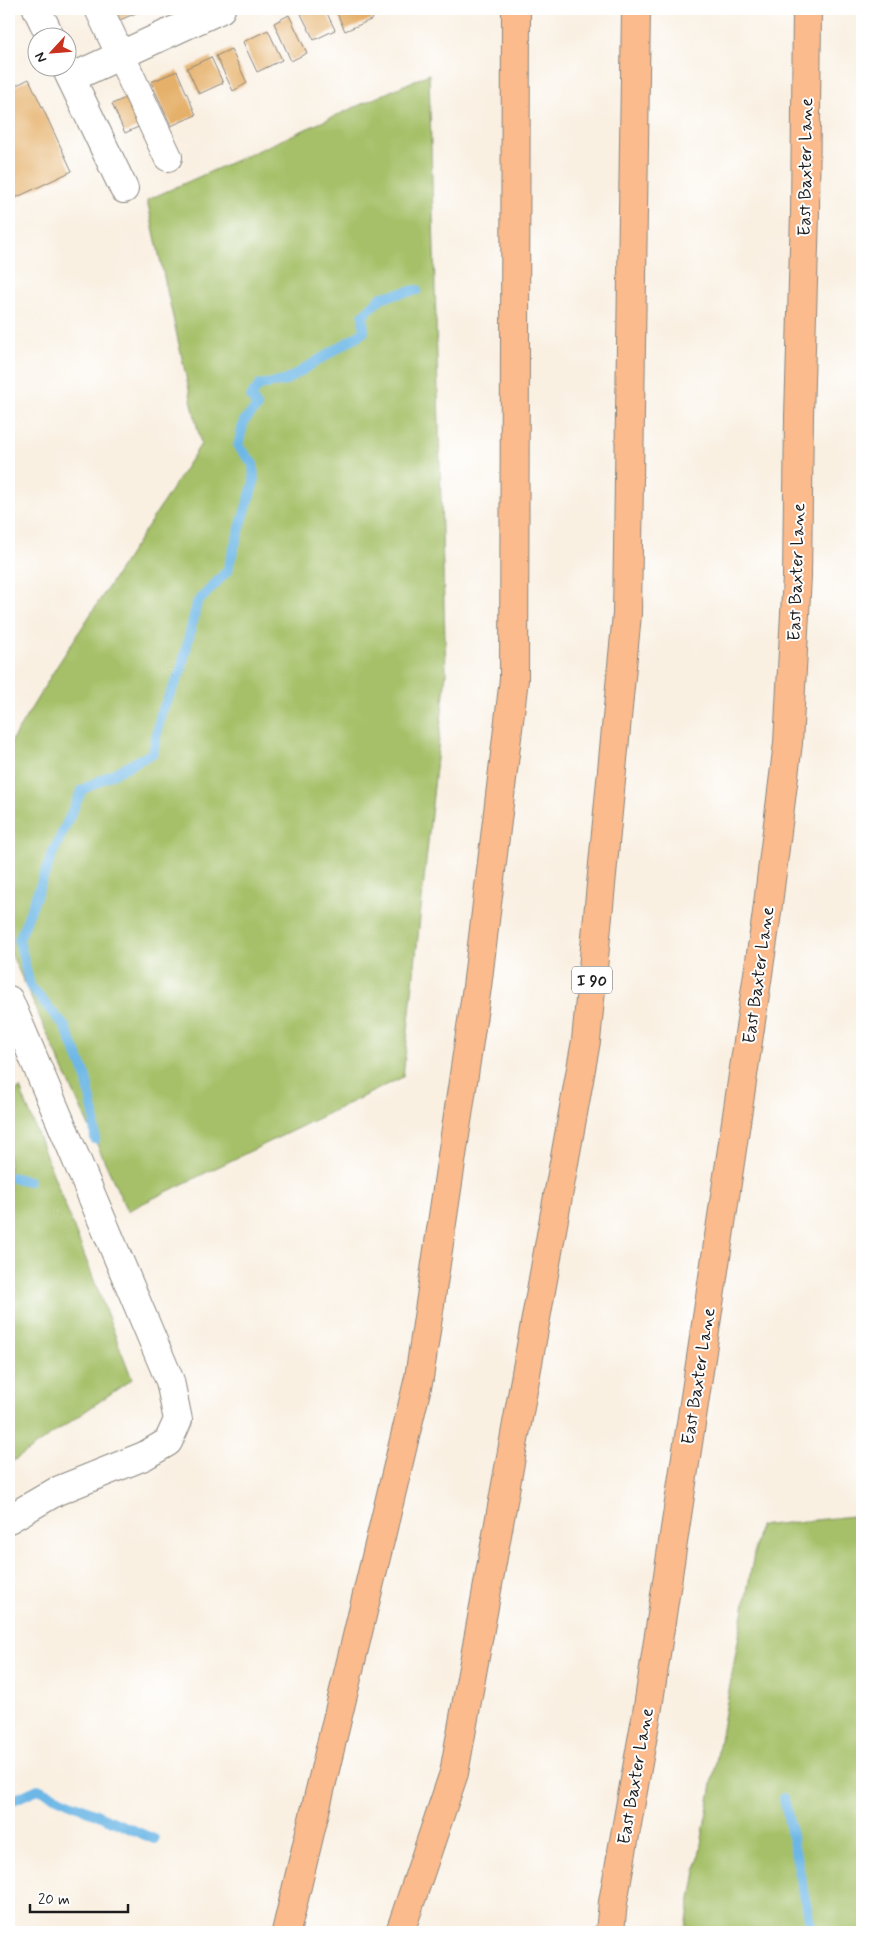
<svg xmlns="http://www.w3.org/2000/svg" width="871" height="1941" font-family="Mynerve,sans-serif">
<rect width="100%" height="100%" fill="#fff"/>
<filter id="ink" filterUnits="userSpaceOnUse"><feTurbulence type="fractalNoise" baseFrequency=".02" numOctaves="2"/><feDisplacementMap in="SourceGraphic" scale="10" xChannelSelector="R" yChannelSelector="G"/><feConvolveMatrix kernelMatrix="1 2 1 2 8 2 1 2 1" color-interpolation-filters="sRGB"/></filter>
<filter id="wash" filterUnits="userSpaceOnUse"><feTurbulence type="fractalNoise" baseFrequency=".0096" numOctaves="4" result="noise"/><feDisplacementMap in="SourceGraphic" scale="20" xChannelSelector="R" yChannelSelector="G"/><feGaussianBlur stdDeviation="1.12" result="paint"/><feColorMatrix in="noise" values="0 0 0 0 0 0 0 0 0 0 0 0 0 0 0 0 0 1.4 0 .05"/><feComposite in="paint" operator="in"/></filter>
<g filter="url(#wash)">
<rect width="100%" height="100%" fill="#f9f0e2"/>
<!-- green -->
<g fill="#a5c067" stroke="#606e42">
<path d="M429,74l17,600 -43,403 -276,134 -118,-262v-204l48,-79 144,-222 -54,-244z"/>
<path d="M20,1088l112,291 -123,85v-367z"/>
<path d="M862,1515v417h-177l74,-406z"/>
</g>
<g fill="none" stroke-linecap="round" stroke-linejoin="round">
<!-- stream -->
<g stroke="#6db7e6" stroke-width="10">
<path d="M95,1139l-1,-24 -9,-42 -20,-46 -35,-41 -11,-46 33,-85 30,-65 71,-37 8,-40 20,-42 16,-68 30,-32 27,-89 -1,-18 -15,-18 6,-25 13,-14 -6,-11 9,-11 25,-4 79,-49 -1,-17 19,-18 35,-7"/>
<path d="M9,1177l20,4"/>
<path d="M784,1798l28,134"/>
<path d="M9,1802l29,-13 116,50"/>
</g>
</g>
<g id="blocks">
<!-- building -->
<g fill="#e5b069">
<path d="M115,9h30l-25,11z"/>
<path d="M311,9h14l10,21 -21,10 -13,-26z"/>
<path d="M335,9h33l5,10 -28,12z"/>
<path d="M289,15l18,38 -16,8 -17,-38z"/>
<path d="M268,30l14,30 -25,12 -14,-30z"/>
<path d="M231,49l16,34 -14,8 -17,-35z"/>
<path d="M211,57l12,26 -24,11 -12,-26z"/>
<path d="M177,71l19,44 -25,11 -20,-44z"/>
<path d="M29,79l43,92 -63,30v-112z"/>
<path d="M132,95l13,29 -20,9 -13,-29z"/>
</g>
</g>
</g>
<g filter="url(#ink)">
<use href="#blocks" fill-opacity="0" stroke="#8a867f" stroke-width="1"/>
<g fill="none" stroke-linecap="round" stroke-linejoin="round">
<!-- minor casing -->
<g stroke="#8a867f" stroke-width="30">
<g id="minor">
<path d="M37,9l14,29"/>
<path d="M99,9l69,148"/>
<path d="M66,68l58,121"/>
<path d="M71,78l150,-69"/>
<path d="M9,1000l161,381 8,39 -10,22 -24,14 -87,35 -48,28"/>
</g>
</g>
<!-- major casing -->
<g stroke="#8a867f" stroke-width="30">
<path id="major" d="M610,1932l3,-30 35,-195 54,-356 64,-431 22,-177 9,-167 2,-160 6,-203 2,-204"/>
</g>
<!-- highway casing -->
<g stroke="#8a867f" stroke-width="30">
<g id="highway">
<path d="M286,1932l133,-554 58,-391 37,-308 2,-670"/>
<path d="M400,1932l54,-159 132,-732 41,-427 9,-605"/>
</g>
</g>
<!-- minor -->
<use href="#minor" stroke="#fff" stroke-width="28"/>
<!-- major -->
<use href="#major" stroke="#fbbb8c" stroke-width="28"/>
<!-- highway -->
<use href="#highway" stroke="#fbbb8c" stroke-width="28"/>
</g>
</g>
<g text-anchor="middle" stroke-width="4" stroke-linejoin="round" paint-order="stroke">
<!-- shield labels -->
<rect fill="#fff" stroke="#606060" stroke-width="1" x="572" y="966.5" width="40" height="27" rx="4"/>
<g font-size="16" font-weight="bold" fill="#1c1c1c">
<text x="592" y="986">I 90</text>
</g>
<!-- street labels -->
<g font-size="18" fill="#1c1c1c" stroke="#fff">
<text transform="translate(805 167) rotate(-89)" y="6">East Baxter Lane</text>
<text transform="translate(796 572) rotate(-88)" y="6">East Baxter Lane</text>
<text transform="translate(758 975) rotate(-82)" y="6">East Baxter Lane</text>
<text transform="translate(698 1376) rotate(-81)" y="6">East Baxter Lane</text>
<text transform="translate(635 1776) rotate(-80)" y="6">East Baxter Lane</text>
</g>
</g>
<!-- margin -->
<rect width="871" height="1941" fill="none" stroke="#fff" stroke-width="30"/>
<!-- north arrow -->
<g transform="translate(52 52) rotate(244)"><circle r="24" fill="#ffffff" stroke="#a4a4a4"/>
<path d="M0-4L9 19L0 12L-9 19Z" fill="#c8321e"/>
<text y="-8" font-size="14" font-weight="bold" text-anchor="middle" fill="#1c1c1c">N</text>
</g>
<!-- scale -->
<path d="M30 1904v8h98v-8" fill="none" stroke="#1c1c1c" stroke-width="2.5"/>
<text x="38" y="1904" font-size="15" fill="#1c1c1c" stroke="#ffffff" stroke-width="4" paint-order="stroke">20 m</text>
</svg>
